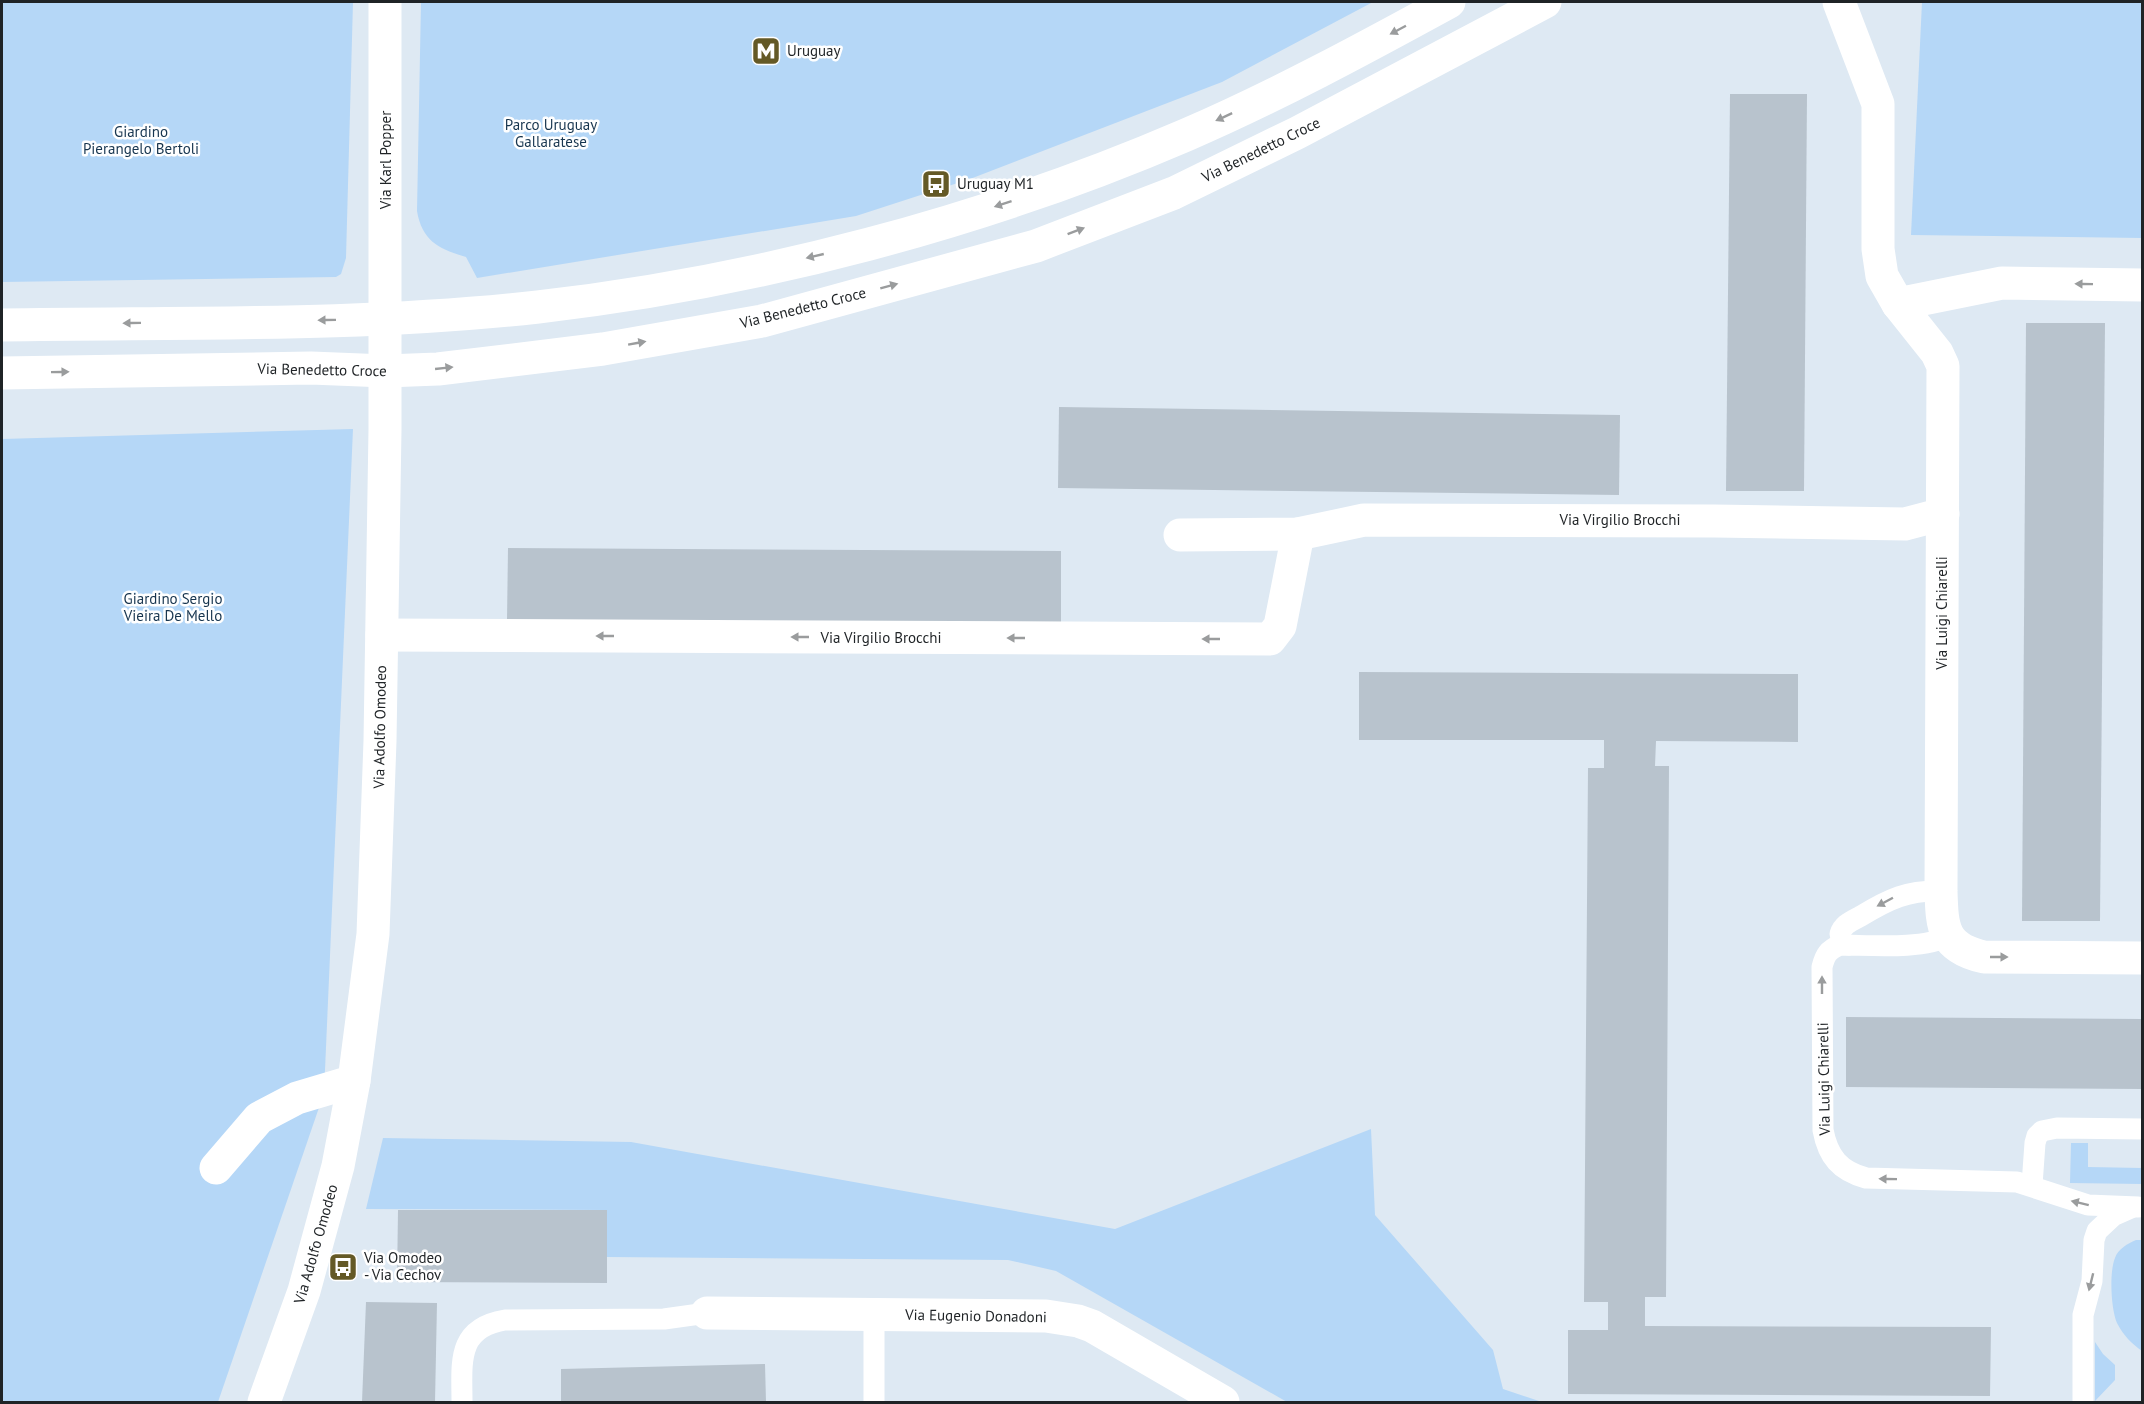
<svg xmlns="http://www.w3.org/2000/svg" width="2144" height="1404" font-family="'PT Sans',sans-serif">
<rect width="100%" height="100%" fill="#dee9f3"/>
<!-- green -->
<g fill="#b5d7f7">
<path d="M2,2h351l-7,256 -5,16 -5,3 -334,5z"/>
<path d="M421,2h952l-151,80 -252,97 -114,37 -379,62 -11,-21c-27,-8 -44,-16 -49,-46z"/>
<path d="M1922,2h220v236l-231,-3z"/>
<path d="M353,429l-29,664 -106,309h-216v-963z"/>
<path d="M1371,1129l4,86 118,135 10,39 39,13h-255l-231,-131 -48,-11 -401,-3v-47l-241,-1 17,-71 248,4 484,87z"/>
<path d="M2071,1143h17v24l54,1v16l-72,-1z"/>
<path d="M2136,1240h6v111c-10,-7 -19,-16 -25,-28 -6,-13 -8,-51 -2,-65 3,-9 12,-14 21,-18z"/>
<path d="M2095,1342l8,12 12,11v15l-20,21z"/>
</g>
<!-- building -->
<g fill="#b8c3cd">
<path d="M1730,94h77l-3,397h-78z"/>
<path d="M2026,323h79l-5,598h-78z"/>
<path d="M1059,407l561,8 -1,80 -561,-7z"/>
<path d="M508,548l553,3v72l-554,-3z"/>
<path d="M1359,672l439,2v68l-142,-1 -1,25h14l-3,531h-21v29l346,1 -1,69 -422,-2v-64h40v-28h-24l4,-534h16v-28h-245z"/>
<path d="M1846,1017l296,2v70l-296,-2z"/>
<path d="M398,1210h209v73l-210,-1z"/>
<path d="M366,1302l71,1 -2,99h-73z"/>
<path d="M765,1364l1,38h-205v-33z"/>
</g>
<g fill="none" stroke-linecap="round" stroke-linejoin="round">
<!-- service -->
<g stroke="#fff" stroke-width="21">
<path d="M1948,936c-24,14 -80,9 -108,9 -12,5 -15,10 -18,22l1,163c5,27 17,41 43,48l151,4 71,23 50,2"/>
<path d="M1848,945l-5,-2 -3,-9c3,-10 12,-13 21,-18 28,-17 47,-26 80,-25"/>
<path d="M2032,1185l3,-42 2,-7 5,-5 15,-3 85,1"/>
<path d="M874,1315v87"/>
<path d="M462,1402c0,-39 -6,-74 43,-82l159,-1 43,-6"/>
<path d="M2083,1402v-87l9,-34 2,-41 3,-9 16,-15 18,-8"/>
</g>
<!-- minor -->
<g stroke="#fff" stroke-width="33">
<path d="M1839,2l39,102v145l4,27 16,28 39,49 6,13 -2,525c1,37 2,57 43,66l158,1"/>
<path d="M1898,304l104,-21 140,2"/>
<path d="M2,325c178,-3 358,2 536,-18 219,-25 446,-85 648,-172 90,-39 177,-86 263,-133"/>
<path d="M2,373l309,-5 75,3 52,-2 165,-20 159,-28 274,-75 138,-53 123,-60 248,-131"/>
<path d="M1180,535l118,-1 66,-14 350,1 191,3 38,-10"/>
<path d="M382,635l888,4 10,-13 18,-92"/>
<path d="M216,1168l43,-50 38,-20 57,-17"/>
<path d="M707,1313l339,3 32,5 14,5 131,76"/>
<path d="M264,1402l40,-111 34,-125 16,-85 19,-147 7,-193 5,-312v-427"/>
</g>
</g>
<!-- one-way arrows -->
<defs><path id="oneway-solid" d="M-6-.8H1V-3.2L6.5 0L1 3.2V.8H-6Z" transform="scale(1.5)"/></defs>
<g fill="#9a9c9d">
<use href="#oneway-solid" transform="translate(1398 30) rotate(152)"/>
<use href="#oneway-solid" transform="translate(1224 117) rotate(155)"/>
<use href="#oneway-solid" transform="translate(1003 204) rotate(162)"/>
<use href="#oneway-solid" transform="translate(1076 231) rotate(-21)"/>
<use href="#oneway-solid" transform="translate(815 256) rotate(167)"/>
<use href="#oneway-solid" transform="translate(2084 284) rotate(-179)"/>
<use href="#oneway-solid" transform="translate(889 286) rotate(-15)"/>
<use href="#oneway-solid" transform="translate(327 320) rotate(179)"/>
<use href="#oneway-solid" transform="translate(132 323) rotate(179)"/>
<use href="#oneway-solid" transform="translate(637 343) rotate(-10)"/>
<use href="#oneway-solid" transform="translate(444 368) rotate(-6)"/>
<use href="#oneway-solid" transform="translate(60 372) rotate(-1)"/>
<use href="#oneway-solid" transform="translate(605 636) rotate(-180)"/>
<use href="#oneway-solid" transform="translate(800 637) rotate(-180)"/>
<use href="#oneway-solid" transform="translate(1016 638) rotate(-180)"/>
<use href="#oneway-solid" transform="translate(1211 639) rotate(-180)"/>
<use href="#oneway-solid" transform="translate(1885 902) rotate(152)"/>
<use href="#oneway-solid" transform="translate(1999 957)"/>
<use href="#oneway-solid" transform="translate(1822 985) rotate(-90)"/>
<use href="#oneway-solid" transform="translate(1888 1179) rotate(-179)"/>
<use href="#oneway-solid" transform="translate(2080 1203) rotate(-166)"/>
<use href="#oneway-solid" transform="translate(2091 1282) rotate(104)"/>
</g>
<!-- icons -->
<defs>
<g id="metro-square" transform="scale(1.5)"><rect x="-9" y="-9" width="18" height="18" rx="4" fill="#645926" stroke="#fff"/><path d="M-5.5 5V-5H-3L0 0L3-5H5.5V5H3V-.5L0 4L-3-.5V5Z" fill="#fff"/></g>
<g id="bus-square" transform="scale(1.5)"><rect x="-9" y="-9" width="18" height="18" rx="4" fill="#645926" stroke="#fff"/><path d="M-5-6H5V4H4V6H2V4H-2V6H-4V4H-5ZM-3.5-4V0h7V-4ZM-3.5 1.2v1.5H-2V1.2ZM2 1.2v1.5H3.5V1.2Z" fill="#fff"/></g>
</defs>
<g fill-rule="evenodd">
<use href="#metro-square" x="766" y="51"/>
<use href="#bus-square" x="936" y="184"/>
<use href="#bus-square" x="343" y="1267"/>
</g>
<g text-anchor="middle" stroke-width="5" stroke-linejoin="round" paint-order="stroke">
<!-- poi labels -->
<g font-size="15" fill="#1f2326" stroke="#fff" text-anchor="start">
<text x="787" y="56">Uruguay</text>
<text x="957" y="189">Uruguay M1</text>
<text x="364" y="1263">Via Omodeo<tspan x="364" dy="17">- Via Cechov</tspan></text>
</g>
<!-- park labels -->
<g font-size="15" fill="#17354f" stroke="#fff">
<text x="551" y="130">Parco Uruguay<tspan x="551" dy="17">Gallaratese</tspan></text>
<text x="141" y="137">Giardino<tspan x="141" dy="17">Pierangelo Bertoli</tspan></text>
<text x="173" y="604">Giardino Sergio<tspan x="173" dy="17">Vieira De Mello</tspan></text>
</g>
<!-- street labels -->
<g font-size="15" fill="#1f2326" stroke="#fff">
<text transform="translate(1261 150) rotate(-26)" y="5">Via Benedetto Croce</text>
<text transform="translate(386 160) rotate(-90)" y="5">Via Karl Popper</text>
<text transform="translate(803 308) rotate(-14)" y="5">Via Benedetto Croce</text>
<text transform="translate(322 370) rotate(1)" y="5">Via Benedetto Croce</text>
<text x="1620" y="525">Via Virgilio Brocchi</text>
<text transform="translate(1942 613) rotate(-90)" y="5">Via Luigi Chiarelli</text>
<text x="881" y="643">Via Virgilio Brocchi</text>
<text transform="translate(380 727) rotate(-89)" y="5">Via Adolfo Omodeo</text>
<text transform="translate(1824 1079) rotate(-91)" y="5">Via Luigi Chiarelli</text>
<text transform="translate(316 1244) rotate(-74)" y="5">Via Adolfo Omodeo</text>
<text transform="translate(976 1316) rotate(1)" y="5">Via Eugenio Donadoni</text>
</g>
</g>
<!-- border -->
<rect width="2144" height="1404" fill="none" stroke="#1f2326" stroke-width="6"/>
</svg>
